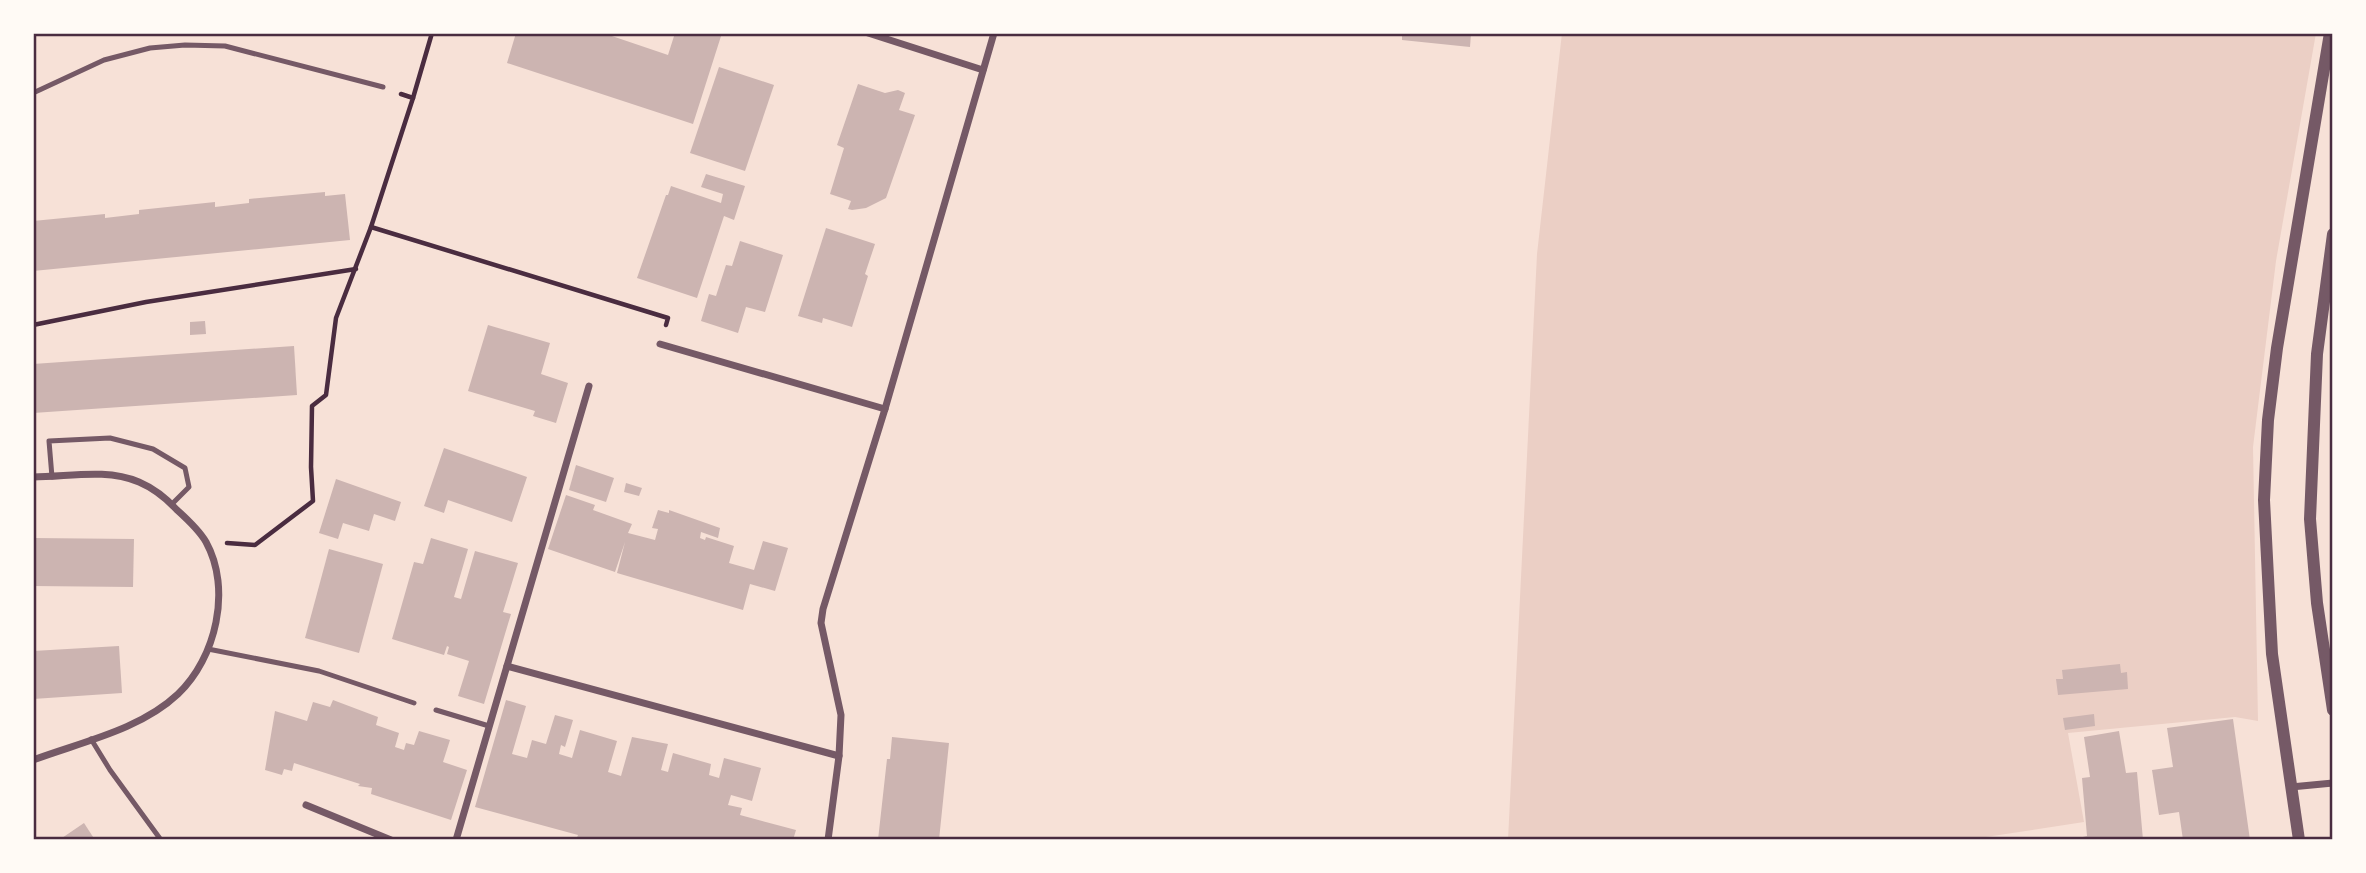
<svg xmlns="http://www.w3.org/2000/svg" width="2366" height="873" font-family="'Source Sans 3',sans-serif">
<rect width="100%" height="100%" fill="#f7e1d7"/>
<!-- green -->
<path fill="#ebcfc5" d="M1562,33h754l-40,228 -23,186 5,274 -23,-4 -167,16 16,89 -118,18h-458l29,-586z"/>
<!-- building -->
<g fill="#ccb4b1">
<path d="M516,33h87l65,22 7,-22h47l-29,91 -186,-61z"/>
<path d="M1402,33h69l-1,14 -68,-7z"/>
<path d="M719,67l55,18 -29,86 -55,-18z"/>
<path d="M858,84l27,9 13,-3 7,3 -6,17 16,5 -29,83 -20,10 -14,2 -4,-1 3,-8 -21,-7 14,-46 -7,-3z"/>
<path d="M706,174l39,12 -11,34 -10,-4 -27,82 -60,-20 29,-83h2l3,-9 50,17 2,-9 -22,-7z"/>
<path d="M325,192v4l20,-2 5,46 -317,31v-50l72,-7v4l34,-4v-4l76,-8v5l34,-4v-4z"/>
<path d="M826,228l49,16 -10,30 3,2 -16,51 -29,-9 -1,5 -24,-7z"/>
<path d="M740,241l43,14 -18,57 -19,-5 -8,26 -37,-12 8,-27 7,2 10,-31 6,1z"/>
<path d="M205,321l1,13 -16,1v-13z"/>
<path d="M488,325l62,18 -9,31 27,9 -12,40 -23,-7 2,-5 -67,-20z"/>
<path d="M294,346l3,49 -264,18v-49z"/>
<path d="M444,448l83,29 -15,45 -64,-22 -4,13 -20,-7z"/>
<path d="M576,465l38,13 -8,24 -37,-12z"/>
<path d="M336,479l65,23 -6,19 -21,-7 -5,17 -26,-8 -5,16 -19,-6z"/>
<path d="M626,483l16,5 -3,8 -15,-4z"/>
<path d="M566,495l29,10 -2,5 39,14 -4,9 27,7 3,-11 -6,-1 6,-18 11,3v-3l51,18 -2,10 -17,-6 -1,6 5,2 1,-3 28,9 -5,17 25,7 9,-29 25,7 -13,43 -25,-7 -7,26 -126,-37 8,-31 -10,30 -67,-23z"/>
<path d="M33,538l101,1 -1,48 -100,-1z"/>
<path d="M431,538l37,11 -14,48 7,2 14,-48 43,12 -15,49 8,2 -27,90 -26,-8 11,-35 -22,-7 2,-7 -2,-1 -3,9 -52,-16 22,-77 9,2z"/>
<path d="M329,549l54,15 -24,89 -54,-15z"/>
<path d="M119,646l3,47 -89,6v-48z"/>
<path d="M2120,664l1,9 6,-1 1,17 -70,6 -2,-16h7l-1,-9z"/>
<path d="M333,700l45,17 -2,8 23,8 -4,14 9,3 2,-7 8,2 5,-14 31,9 -7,22 24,8 -16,50 -80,-26 1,-6 -14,-2 2,-2 -66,-21 -2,8 -8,-2 -2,6 -17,-5 10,-59 32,10 6,-19 17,5z"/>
<path d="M506,700l20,6 -14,48 15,4 5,-18 14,4 9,-29 18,5 -8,27 -4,-2 -2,9 13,4 8,-28 37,11 -9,31 13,4 11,-39 36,7 -7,26 7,2 5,-19 38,11 -2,11 10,3 5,-20 37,10 -9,33 -21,-6 -3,10 14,3 -2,7 56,15 -3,10h-217l2,-5 -103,-28z"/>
<path d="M2094,714l1,12 -30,4 -2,-12z"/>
<path d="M2233,719l17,121h-67l-4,-28 -20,3 -7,-45 21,-3 -6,-39z"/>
<path d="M2119,731l7,42 11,-1 6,68h-73l17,-4 -5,-58 8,-1 -6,-40z"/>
<path d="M892,737l57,6 -10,97h-61l9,-81h3z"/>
<path d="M84,823l11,17h-36z"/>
</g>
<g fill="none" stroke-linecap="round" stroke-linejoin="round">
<!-- path -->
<g stroke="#4a2c40" stroke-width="4.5">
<path d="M413,98l19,-65"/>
<path d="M371,227l297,91 -2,7"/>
<path d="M33,325l113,-23 210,-33"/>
<path d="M227,543l28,2 58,-44 -2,-34 1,-61 14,-11 10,-77 35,-91 42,-129 -12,-4"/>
</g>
<!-- service -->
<g stroke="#755966" stroke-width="5">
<path d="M33,93l71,-33 46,-12 35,-3 40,1 158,41"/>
<path d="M52,477l-3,-36 61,-3 43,11 32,19 4,19 -17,17"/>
<path d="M208,649l111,22 95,32"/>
<path d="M436,710l53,16"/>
<path d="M91,739l19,31 51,70"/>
</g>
<!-- minor -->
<g stroke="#755966" stroke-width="7">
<path d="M868,33l115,37"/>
<path d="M660,344l225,65"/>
<path d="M33,477c36,0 72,-9 106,5 14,6 28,17 38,28 10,9 22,20 29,32 26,47 10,116 -28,152 -38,36 -97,48 -145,66"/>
<path d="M507,666l332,90"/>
<path d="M2291,787l42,-4"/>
<path d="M306,805l85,35"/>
<path d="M456,840l133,-454"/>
<path d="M828,840l11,-84 2,-41 -20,-92 2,-14 62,-200 109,-376"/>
</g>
<!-- tertiary -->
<g stroke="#755966" stroke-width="12">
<path d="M2333,234l-16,120 -7,165 7,84 16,107"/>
<path d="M2299,840l-27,-186 -8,-154 4,-80 9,-72 53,-315"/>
</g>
</g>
<!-- border -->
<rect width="2366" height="873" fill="none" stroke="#fffaf5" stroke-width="70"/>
<rect x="35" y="35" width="2296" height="803" fill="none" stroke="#4a2c40" stroke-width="2.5"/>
</svg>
